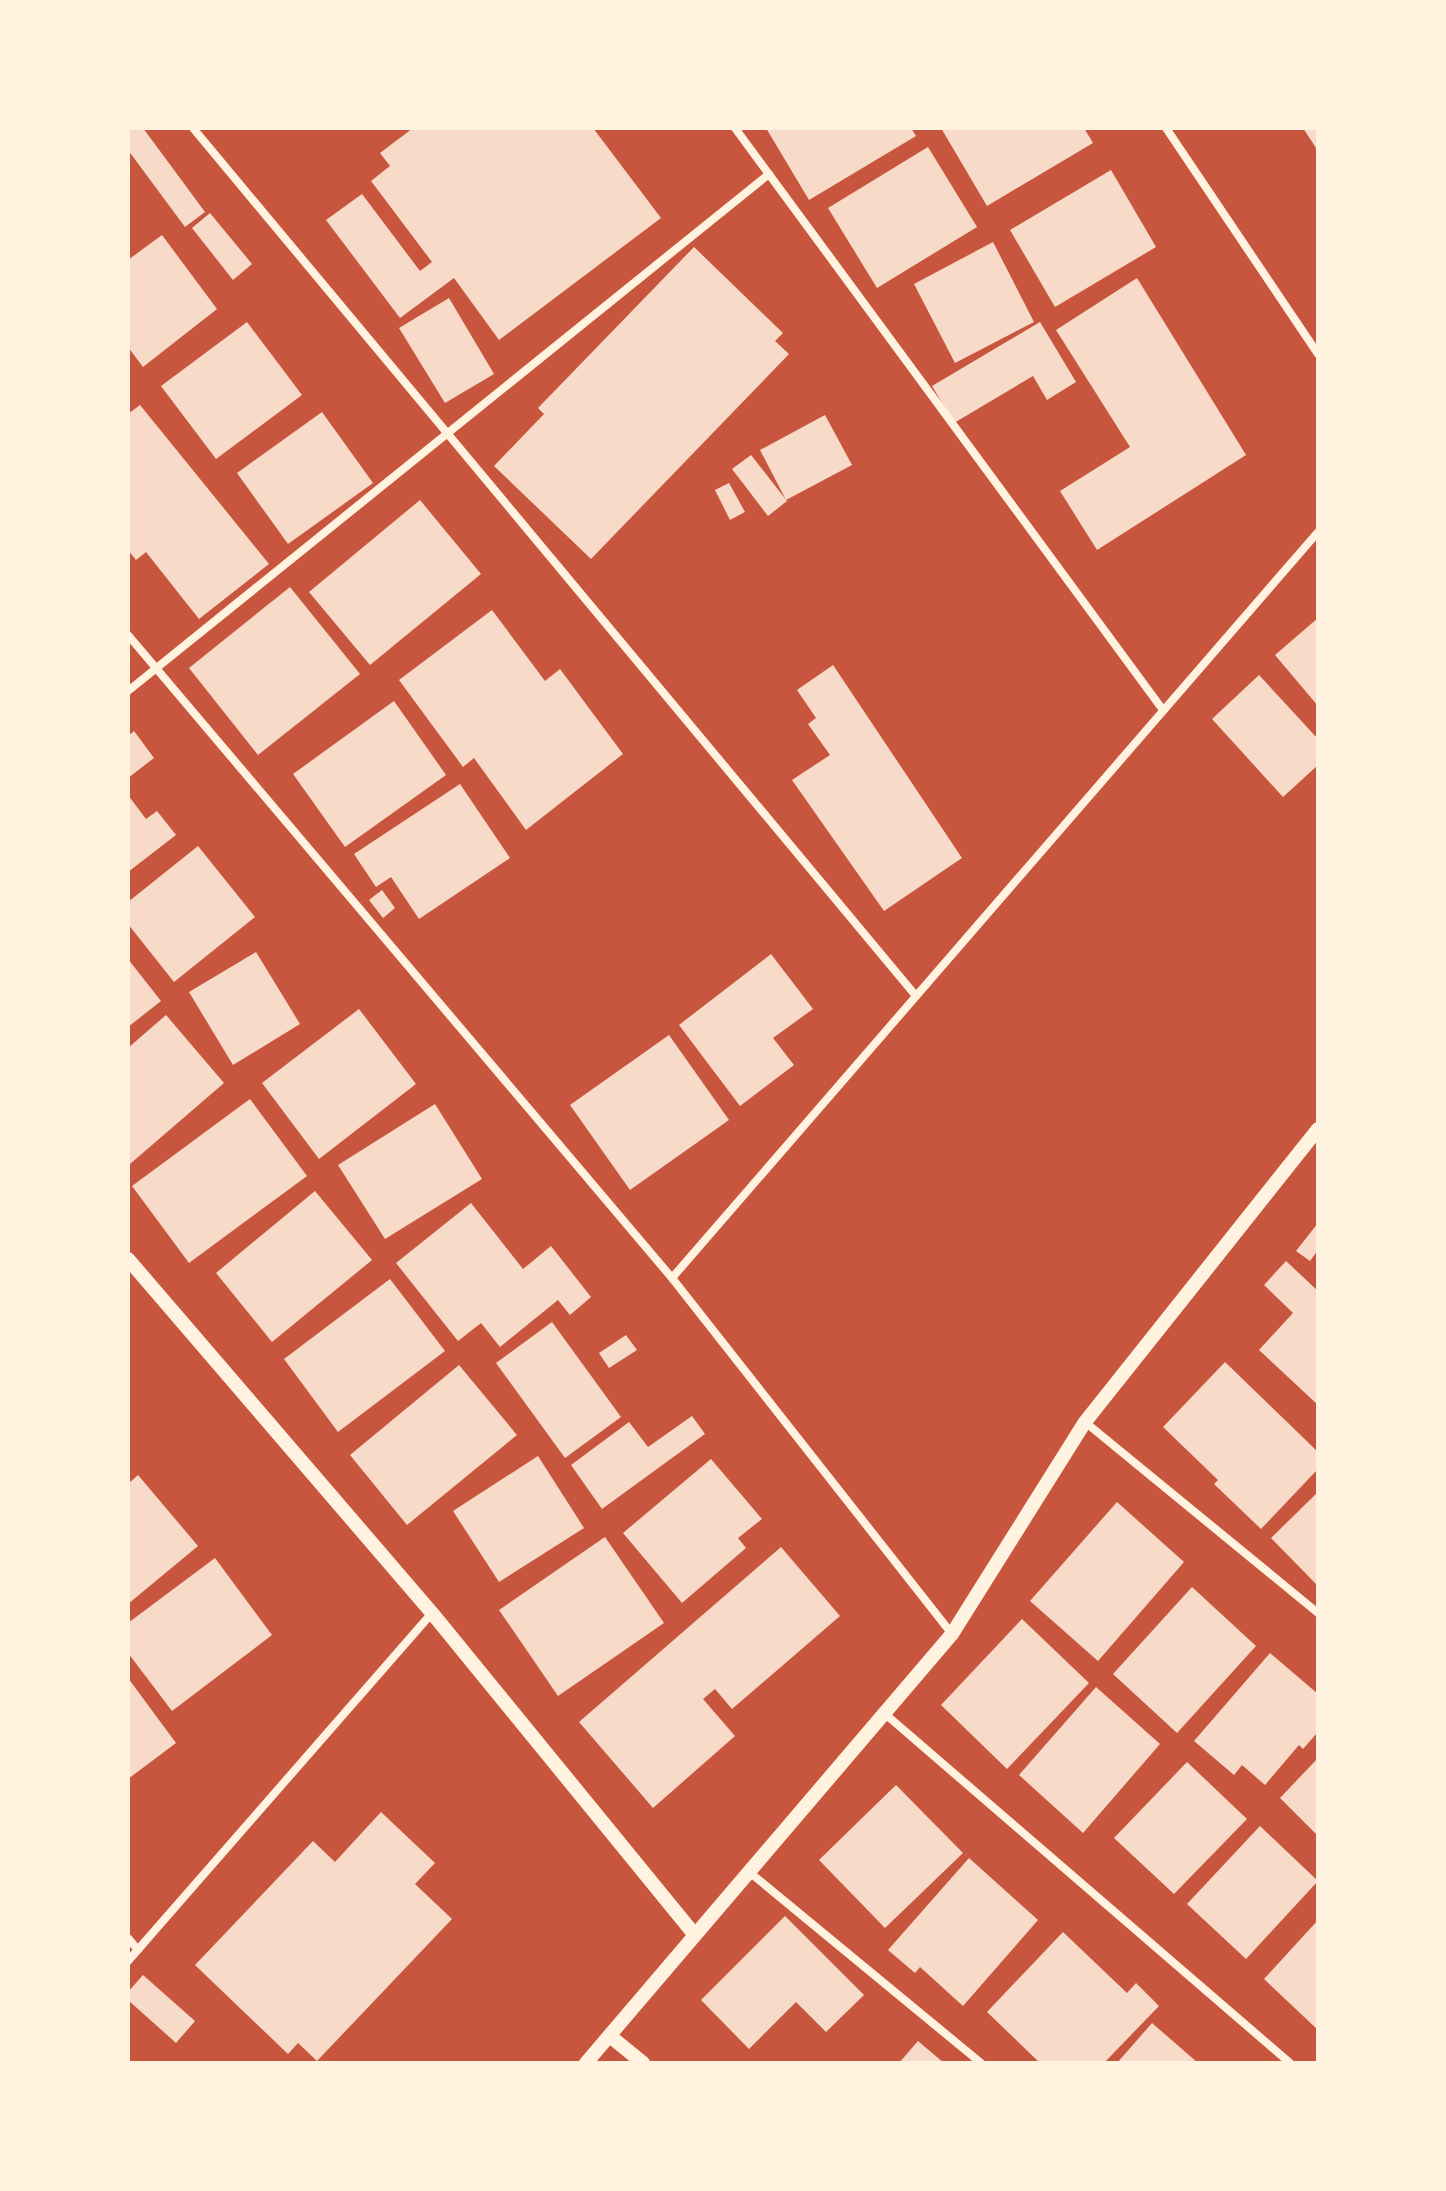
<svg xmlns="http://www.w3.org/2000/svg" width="1446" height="2191" font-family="'Public Sans',sans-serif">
<rect width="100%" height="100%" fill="#c8553d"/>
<!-- building -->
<g fill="#f7dbc8">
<path d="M128,128h15l62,84 -20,15 -57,-77z"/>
<path d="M413,128h180l68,90 -162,122 -45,-62 -54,40 -74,-98 36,-26 58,77 12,-9 -61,-81 19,-15 -10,-13z"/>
<path d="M766,128h145l5,8 -107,64z"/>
<path d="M941,128h143l9,15 -106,63z"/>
<path d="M1303,128h15v23z"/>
<path d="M928,147l49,80 -100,61 -49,-80z"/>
<path d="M1111,170l45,77 -101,60 -45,-77z"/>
<path d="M210,213l42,51 -19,16 -41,-52z"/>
<path d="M162,235l55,74 -74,58 -15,-20v-87z"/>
<path d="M993,242l41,80 -79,41 -41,-79z"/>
<path d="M694,247l89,86 -8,8 14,13 -198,205 -97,-93 50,-52 -6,-6z"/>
<path d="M1137,278l109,177 -149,95 -37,-59 70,-44 -74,-117z"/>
<path d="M449,298l45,76 -49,29 -46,-75z"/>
<path d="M247,322l55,73 -86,64 -55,-73z"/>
<path d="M1040,322l36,60 -29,18 -14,-24 -79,47 -22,-37z"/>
<path d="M140,405l129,159 -70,55 -53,-67 -10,8 -8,-10v-136z"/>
<path d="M322,412l51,71 -85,61 -51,-71z"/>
<path d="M825,415l27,50 -66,35 -26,-50z"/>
<path d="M751,455l36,46 -19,15 -36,-47z"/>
<path d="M729,483l16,29 -15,8 -15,-30z"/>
<path d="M420,500l61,74 -111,91 -61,-73z"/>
<path d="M290,587l70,87 -102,81 -69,-87z"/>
<path d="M492,610l53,71 15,-12 63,85 -97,76 -52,-72 -11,9 -64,-87z"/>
<path d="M1318,618v88l-43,-51z"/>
<path d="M833,665l129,193 -78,53 -92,-131 38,-25 -22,-31 8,-6 -19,-28z"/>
<path d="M1259,675l59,64v26l-35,32 -71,-78z"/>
<path d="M394,701l52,74 -101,72 -52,-73z"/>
<path d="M134,731l20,27 -26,20v-42z"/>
<path d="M460,784l50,74 -91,61 -28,-42 -15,10 -22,-33z"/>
<path d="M128,795l18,24 11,-8 19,24 -48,37z"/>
<path d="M198,846l57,71 -81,65 -46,-58v-22z"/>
<path d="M382,890l13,18 -12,10 -14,-18z"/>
<path d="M256,952l44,72 -67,41 -44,-73z"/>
<path d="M771,954l42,55 -40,29 21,27 -54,41 -61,-81z"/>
<path d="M128,959l33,42 -33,26z"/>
<path d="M359,1009l57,75 -97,75 -57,-76z"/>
<path d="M166,1015l58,68 -94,81 -2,-116z"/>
<path d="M669,1035l60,85 -99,70 -60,-85z"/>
<path d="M250,1099l57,77 -118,87 -57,-77z"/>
<path d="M435,1104l47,75 -97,60 -47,-74z"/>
<path d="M315,1191l57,69 -100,82 -56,-69z"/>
<path d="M471,1203l52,66 28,-23 40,51 -21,18 -12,-15 -58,47 -19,-24 -23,18 -62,-78z"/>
<path d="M1318,1223v27l-8,11 -14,-10z"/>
<path d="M1286,1261l32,30v114l-59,-55 34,-37 -29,-28z"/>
<path d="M390,1279l55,72 -107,81 -54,-73z"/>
<path d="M552,1322l69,95 -56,41 -69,-95z"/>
<path d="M626,1335l11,15 -28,18 -10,-15z"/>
<path d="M1225,1362l93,90v17l-57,60 -47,-45 4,-4 -55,-53z"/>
<path d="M459,1365l58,70 -110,90 -57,-70z"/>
<path d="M692,1416l13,18 -103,75 -31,-44 58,-43 19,25z"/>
<path d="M538,1456l46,72 -85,54 -46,-71z"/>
<path d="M711,1459l51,60 -24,19 8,10 -64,55 -59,-70z"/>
<path d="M138,1475l60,71 -70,58v-120z"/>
<path d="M1318,1492v94l-47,-48z"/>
<path d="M1117,1502l67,60 -86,99 -68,-60z"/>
<path d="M605,1537l59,86 -106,73 -59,-86z"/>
<path d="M781,1547l59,69 -108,93 -17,-20 -12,10 32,37 -82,72 -74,-86z"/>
<path d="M215,1558l57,77 -100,76 -44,-58v-30z"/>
<path d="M1192,1587l64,59 -79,87 -64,-59z"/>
<path d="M1022,1619l67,64 -82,86 -66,-64z"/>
<path d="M1270,1653l48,41v38l-15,17 -4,-4 -34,40 -23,-20 -8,10 -40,-34z"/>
<path d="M128,1678l48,65 -48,36z"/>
<path d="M1096,1687l64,57 -77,89 -64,-58z"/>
<path d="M1318,1758v78l-38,-38z"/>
<path d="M1187,1762l60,57 -73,75 -60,-56z"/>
<path d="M896,1785l67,68 -78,75 -66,-68z"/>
<path d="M381,1812l54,51 -20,21 37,35 -135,142 -19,-18 -10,11 -93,-89 118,-124 22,21z"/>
<path d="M1260,1826l58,55 -72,78 -59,-55z"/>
<path d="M969,1858l69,62 -75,86 -43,-39 -5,6 -27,-23z"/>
<path d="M785,1916l79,79 -38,37 -30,-30 -47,47 -48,-49z"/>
<path d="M1318,1920v110l-54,-51z"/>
<path d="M1063,1932l64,61 9,-10 23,23 -55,57h-64l-53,-51z"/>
<path d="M143,1975l52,46 -19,22 -48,-43v-8z"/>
<path d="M1152,2023l46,40h-81z"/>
<path d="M918,2041l26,22h-45z"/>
</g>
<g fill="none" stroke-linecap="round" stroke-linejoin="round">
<!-- minor -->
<g stroke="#fff3e0" stroke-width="8">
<path d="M193,128l723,868"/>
<path d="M735,128l428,582"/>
<path d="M1166,128l152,226"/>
<path d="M128,635l544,643 280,356"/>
<path d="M128,691l641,-517"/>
<path d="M672,1278l646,-746"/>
<path d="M1085,1422l233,191"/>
<path d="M884,1713l406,350"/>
<path d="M748,1871l233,192"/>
<path d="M128,1938l10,12"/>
<path d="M128,1961l304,-348"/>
</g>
<!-- tertiary -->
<g stroke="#fff3e0" stroke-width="14">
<path d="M128,1259l304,354 262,321"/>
<path d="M610,2036l33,27"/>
<path d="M586,2063l366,-429 133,-212 233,-293"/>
</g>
</g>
<!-- border -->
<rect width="1446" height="2191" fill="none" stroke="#fff3e0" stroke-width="260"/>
</svg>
